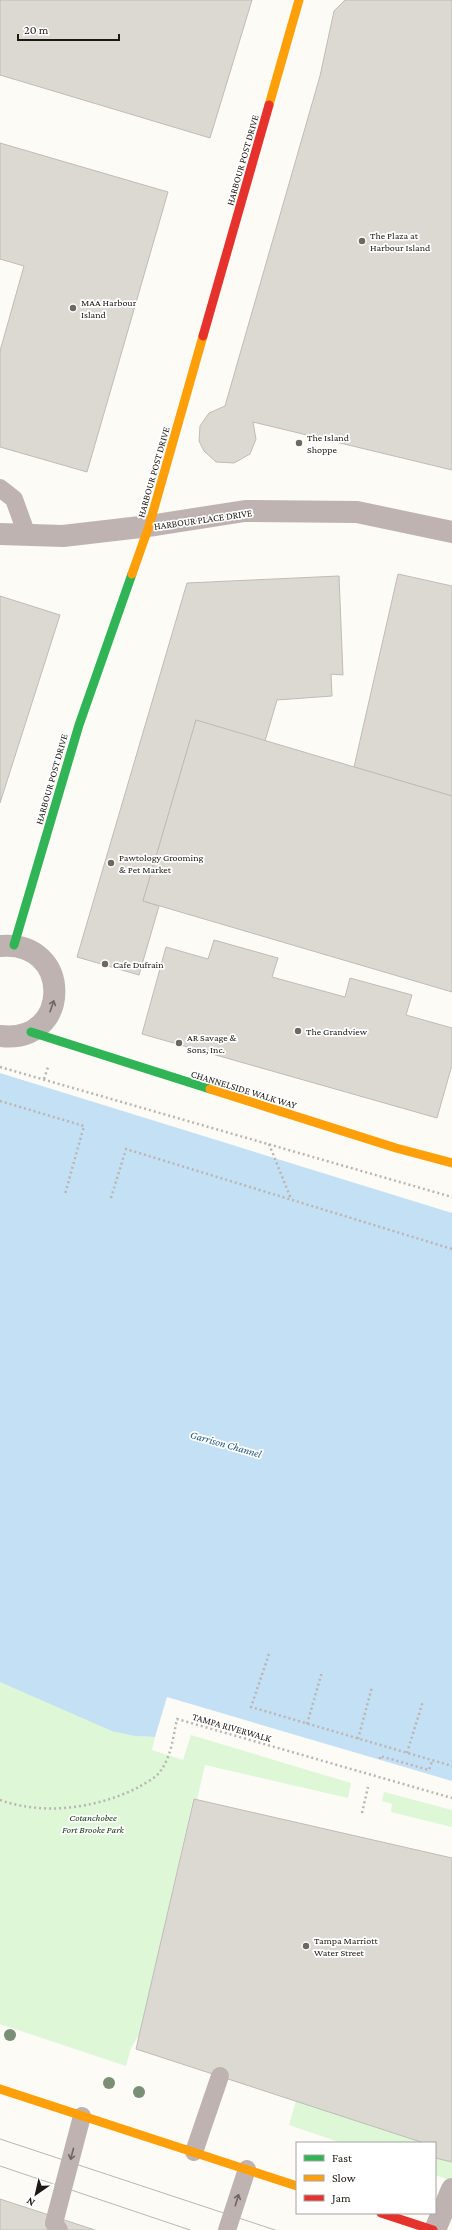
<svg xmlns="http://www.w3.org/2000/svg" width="452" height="2230" font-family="'Crimson Pro',serif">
<rect width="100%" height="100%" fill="#fcfbf6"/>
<!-- green -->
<g fill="#ddf7d7">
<path d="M0,1682l135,54 20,1 -3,13 31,10 8,-25 160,48 -3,15 -143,-33 -8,35 -4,-1 -53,234 -9,15 -5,18 -126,-42z"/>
<path d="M384,1792l68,18v17l-61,-15 1,-8 -10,-3z"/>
<path d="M296,2101l128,42h-82l-53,-18z"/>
<path d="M435,2158l17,4v19l-17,-6z"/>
</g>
<!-- water -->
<path fill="#c3e0f5" d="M0,1073l452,140v568l-285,-84 -12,40 -20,-1 -23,-5 -112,-49z"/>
<!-- building -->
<g fill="#dcd9d3" stroke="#bebcb6">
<path d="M0,0h252l-42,138 -210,-63z"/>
<path d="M345,0h107v470l-199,-48 3,17 -6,15 -16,9 -18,-1 -12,-11 -5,-10 1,-15 9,-13 16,-7 95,-330 14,-65z"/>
<path d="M0,143l168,49 -81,280 -87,-25v-96l24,-85 -24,-7z"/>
<path d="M398,574l54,12v210l-98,-29z"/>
<path d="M339,576l4,99 -12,-1 1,22 -55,4 -12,41 -69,-21 -53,181 16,5 -20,69 -62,-18 110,-374z"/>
<path d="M0,596l60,19 -60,188z"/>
<path d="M196,720l256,76v196l-309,-91z"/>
<path d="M214,940l64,18 -6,19 73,20 5,-19 62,17 -6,20 46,13v37l-15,53 -295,-84 24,-87 42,12z"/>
<path d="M194,1799l258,59v304l-17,-4v-15h-11l-288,-94z"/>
<path d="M0,2199l95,31h-95z"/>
</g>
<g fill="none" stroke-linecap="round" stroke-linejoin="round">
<!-- path -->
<g stroke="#bbb5b2" stroke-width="2.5" stroke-dasharray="2 3" stroke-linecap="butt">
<path d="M0,1067l452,130"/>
<path d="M44,1079l4,-12"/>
<path d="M0,1101l84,25 -19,68"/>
<path d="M269,1144l22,55"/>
<path d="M111,1198l15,-49 326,100"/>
<path d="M269,1654l-18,53 201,59"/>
<path d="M307,1724l15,-52"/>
<path d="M358,1739l14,-52"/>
<path d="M407,1753l16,-52"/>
<path d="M380,1759v-3l49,14 3,-9"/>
<path d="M0,1800c44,16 98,8 139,-13 6,-4 15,-8 20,-14 12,-15 14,-35 18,-54l275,79"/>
<path d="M362,1813l6,-26"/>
</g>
<!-- lane -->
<g stroke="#bfb3b1" stroke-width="18">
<path d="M0,488l14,11 13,36"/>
<path d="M194,2152l26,-76"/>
<path d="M59,2230l-5,-7 28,-107"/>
<path d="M227,2230l20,-61"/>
</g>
<!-- street -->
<g stroke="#bfb3b1" stroke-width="22">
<path d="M0,534l63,2 86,-10 96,-15 112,1 95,20"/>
<path d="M0,946c73,-7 72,99 0,90"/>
<path d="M435,2230l17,-41"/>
</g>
<!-- fast -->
<g stroke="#30b455" stroke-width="9">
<path d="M14,945l65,-220 53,-151"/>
<path d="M31,1032l179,57"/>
</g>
<!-- slow -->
<g stroke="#ff9f0a" stroke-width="9">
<path d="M269,105l30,-105"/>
<path d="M132,574l17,-48 54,-190"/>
<path d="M210,1089l186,59 56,15"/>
<path d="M0,2089l297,97"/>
</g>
<!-- jam -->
<g stroke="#e5322d" stroke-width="9">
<path d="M203,336l66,-231"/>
<path d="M381,2213l52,17"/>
</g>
<!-- tram -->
<g stroke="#bbb6b3" stroke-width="1">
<path d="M0,2139l275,91"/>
<path d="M0,2166l190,64"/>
</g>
</g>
<!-- trees -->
<g fill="#7a8f75">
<circle cx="10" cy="2035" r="6"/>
<circle cx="109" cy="2083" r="6"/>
<circle cx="139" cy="2092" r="6"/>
</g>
<!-- one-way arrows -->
<defs><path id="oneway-shaft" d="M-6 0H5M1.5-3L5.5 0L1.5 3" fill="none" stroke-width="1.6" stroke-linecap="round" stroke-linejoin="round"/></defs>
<g stroke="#6e6662">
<use href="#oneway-shaft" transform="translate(52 1006) rotate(-71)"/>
<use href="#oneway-shaft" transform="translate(72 2154) rotate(105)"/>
<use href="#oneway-shaft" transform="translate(237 2200) rotate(-73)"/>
</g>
<!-- markers -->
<g fill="#6b6962" stroke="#fff" stroke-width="1.5">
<circle cx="362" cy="241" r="4"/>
<circle cx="73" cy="308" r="4"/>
<circle cx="299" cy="443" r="4"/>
<circle cx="111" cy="863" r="4"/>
<circle cx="105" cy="964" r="4"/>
<circle cx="298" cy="1031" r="4"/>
<circle cx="179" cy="1043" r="4"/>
<circle cx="306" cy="1946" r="4"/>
</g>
<g text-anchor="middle" stroke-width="3.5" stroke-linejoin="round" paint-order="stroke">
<!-- street labels -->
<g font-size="10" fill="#1d1a13" stroke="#fff">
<text transform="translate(242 160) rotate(-74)" y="4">HARBOUR POST DRIVE</text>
<text transform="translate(153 472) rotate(-74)" y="4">HARBOUR POST DRIVE</text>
<text transform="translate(203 519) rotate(-8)" y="4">HARBOUR PLACE DRIVE</text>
<text transform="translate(51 779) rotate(-74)" y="4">HARBOUR POST DRIVE</text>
<text transform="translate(244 1089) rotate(17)" y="4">CHANNELSIDE WALK WAY</text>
<text transform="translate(232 1727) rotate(16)" y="4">TAMPA RIVERWALK</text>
</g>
<!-- poi labels -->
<g font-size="10" fill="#1d1a13" stroke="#fff" text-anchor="start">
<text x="370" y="239">The Plaza at<tspan x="370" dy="12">Harbour Island</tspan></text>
<text x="81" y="306">MAA Harbour<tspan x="81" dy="12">Island</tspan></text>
<text x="307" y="441">The Island<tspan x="307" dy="12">Shoppe</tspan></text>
<text x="119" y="861">Pawtology Grooming<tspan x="119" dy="12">&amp; Pet Market</tspan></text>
<text x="113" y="968">Cafe Dufrain</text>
<text x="306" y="1035">The Grandview</text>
<text x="187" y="1041">AR Savage &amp;<tspan x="187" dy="12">Sons, Inc.</tspan></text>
<text x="314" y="1944">Tampa Marriott<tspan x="314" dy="12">Water Street</tspan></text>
</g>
<!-- park labels -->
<g font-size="10" font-style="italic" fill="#10360c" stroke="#fff">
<text x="93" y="1821">Cotanchobee<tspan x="93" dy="12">Fort Brooke Park</tspan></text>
</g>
<!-- water labels -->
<g font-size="11" font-style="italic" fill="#265a7e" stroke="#fff">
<text transform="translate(226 1444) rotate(16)" y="4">Garrison Channel</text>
</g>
</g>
<!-- legend -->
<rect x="296" y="2142" width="140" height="72" fill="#ffffff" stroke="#a5a3a1"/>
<rect x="304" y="2155" width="20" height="6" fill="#30b455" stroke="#a5a3a1"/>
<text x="332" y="2162" font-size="12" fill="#1d1a13">Fast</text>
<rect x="304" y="2175" width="20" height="6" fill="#ff9f0a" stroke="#a5a3a1"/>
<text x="332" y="2182" font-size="12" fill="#1d1a13">Slow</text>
<rect x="304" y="2195" width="20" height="6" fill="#e5322d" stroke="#a5a3a1"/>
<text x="332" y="2202" font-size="12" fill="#1d1a13">Jam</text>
<!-- north arrow -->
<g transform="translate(36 2194) rotate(214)" stroke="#ffffff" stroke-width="3" paint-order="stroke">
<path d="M0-3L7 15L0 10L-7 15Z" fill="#1d1a13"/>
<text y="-6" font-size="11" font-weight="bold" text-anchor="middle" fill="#1d1a13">N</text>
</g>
<!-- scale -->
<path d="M18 34v6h101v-6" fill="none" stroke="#1d1a13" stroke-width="2"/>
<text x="24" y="34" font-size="12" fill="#1d1a13" stroke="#ffffff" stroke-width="3" paint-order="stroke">20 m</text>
</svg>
